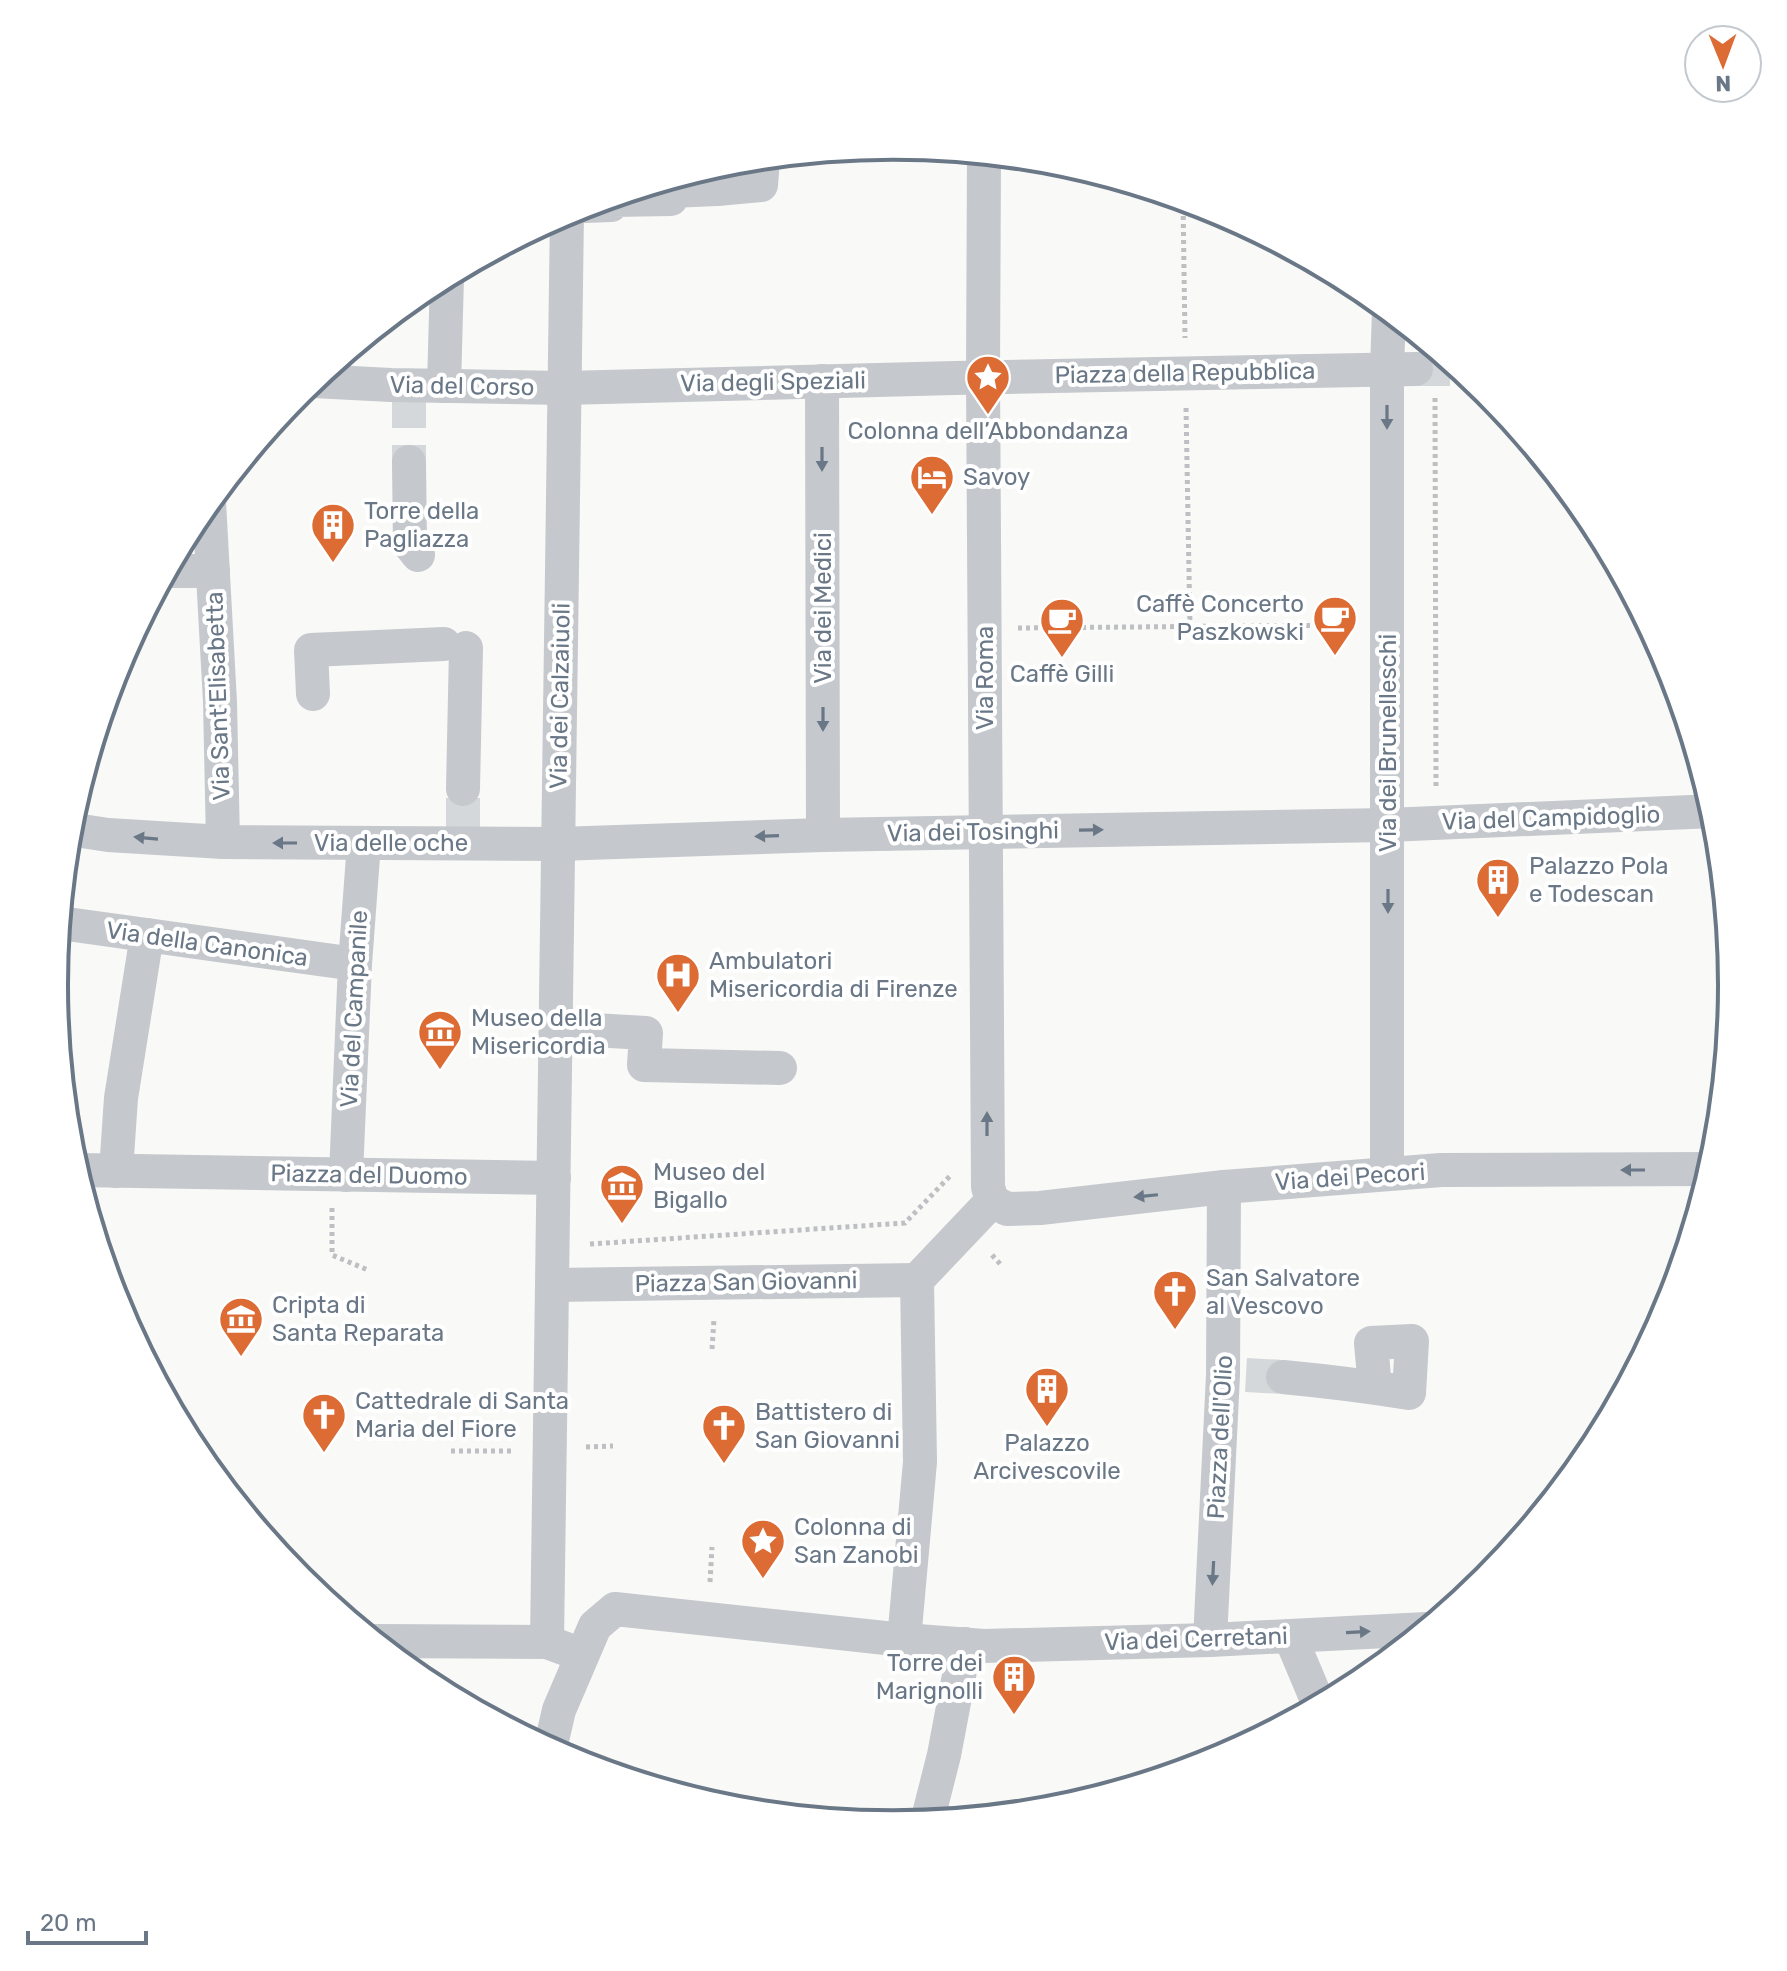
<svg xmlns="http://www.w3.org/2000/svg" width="1787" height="1971" font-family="Rubik,sans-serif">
<rect width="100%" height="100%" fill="#f9f9f7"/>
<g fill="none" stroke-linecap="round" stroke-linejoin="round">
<!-- street-tunnel -->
<g stroke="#d5d8db" stroke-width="34" stroke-dasharray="34 17" stroke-linecap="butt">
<path d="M1416,369h43"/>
<path d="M409,394v68"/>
<path d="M463,832v-43"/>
<path d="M1246,1375l37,2"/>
</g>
<!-- path -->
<g stroke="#bdbfc2" stroke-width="5" stroke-dasharray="4 4" stroke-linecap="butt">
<path d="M1183,200l2,138"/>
<path d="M1435,398l1,390"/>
<path d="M1186,408l4,219"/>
<path d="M1018,628l334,-3"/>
<path d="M332,1208v47l36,15"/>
<path d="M590,1244l315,-21 46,-48"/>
<path d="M992,1255l10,11"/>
<path d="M712,1349l2,-30"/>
<path d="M586,1447l27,-1"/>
<path d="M451,1451h61"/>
<path d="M710,1582l2,-35"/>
</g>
<!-- street -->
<g stroke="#c5c8cc" stroke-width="34">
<path d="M984,155l-1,222 5,810 4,14"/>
<path d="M716,168l1,21 44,-4 2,-26"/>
<path d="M585,206l26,-1 1,-5 59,-1 -1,-8 47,-2"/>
<path d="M313,381l78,4 173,3 391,-10 461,-9"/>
<path d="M822,381l1,454"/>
<path d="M444,386l3,-109"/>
<path d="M409,462l1,83 8,10"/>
<path d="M209,502l11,200 3,140"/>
<path d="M168,571h45"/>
<path d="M313,694l-2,-44 133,-6"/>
<path d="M463,789l3,-141"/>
<path d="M69,829l39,6 115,7 335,2 265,-9 565,-10 326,-14"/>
<path d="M60,923l295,41"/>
<path d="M557,1028l89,5 -2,32 136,3"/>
<path d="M77,1170l477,8"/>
<path d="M116,1171l5,-73 26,-163"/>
<path d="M1387,1174v-805l2,-58"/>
<path d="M346,1175l9,-211 9,-121"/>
<path d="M992,1201l15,8 33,-1 184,-21 217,-17 270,-1"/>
<path d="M553,1285l364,-5"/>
<path d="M1283,1377c42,4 84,9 126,16l3,-52 -41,2 4,45"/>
<path d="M1290,1636l29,69"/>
<path d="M904,1640l16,-178 -3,-182 75,-79"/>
<path d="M1210,1640l13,-265 1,-188"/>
<path d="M375,1641l172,1 19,7"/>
<path d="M547,1642l20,-1429"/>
<path d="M550,1749l9,-39 36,-84 20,-17 289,31 80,6 226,-6 216,-11"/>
<path d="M927,1822l17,-67 21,-111"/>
</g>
</g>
<!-- one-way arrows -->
<defs><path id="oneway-solid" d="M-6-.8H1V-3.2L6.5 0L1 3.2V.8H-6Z" transform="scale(2)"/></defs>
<g fill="#697786">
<use href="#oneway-solid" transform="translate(1387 417) rotate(90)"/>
<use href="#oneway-solid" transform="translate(822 459) rotate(90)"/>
<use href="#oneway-solid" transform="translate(823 719) rotate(90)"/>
<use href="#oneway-solid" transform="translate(1091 830) rotate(-1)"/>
<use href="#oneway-solid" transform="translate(767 836) rotate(178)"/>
<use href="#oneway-solid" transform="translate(146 838) rotate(-175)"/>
<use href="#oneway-solid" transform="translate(285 843) rotate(-180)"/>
<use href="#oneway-solid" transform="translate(1388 901) rotate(90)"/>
<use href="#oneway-solid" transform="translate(987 1124) rotate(-90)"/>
<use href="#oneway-solid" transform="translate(1633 1170) rotate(180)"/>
<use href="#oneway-solid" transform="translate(1146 1196) rotate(174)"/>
<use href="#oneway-solid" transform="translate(1213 1573) rotate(93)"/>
<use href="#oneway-solid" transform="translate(1358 1632) rotate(-3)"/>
</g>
<!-- icons -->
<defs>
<g id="sight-pin" transform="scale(2.3)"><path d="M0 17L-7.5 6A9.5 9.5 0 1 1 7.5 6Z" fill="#dc6b34" stroke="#fff"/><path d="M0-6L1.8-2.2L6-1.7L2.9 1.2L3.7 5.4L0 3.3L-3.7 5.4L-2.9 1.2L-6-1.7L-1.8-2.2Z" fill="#fff"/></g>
<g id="hotel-pin" transform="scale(2.3)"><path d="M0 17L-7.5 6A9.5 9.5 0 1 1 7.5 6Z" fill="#dc6b34" stroke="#fff"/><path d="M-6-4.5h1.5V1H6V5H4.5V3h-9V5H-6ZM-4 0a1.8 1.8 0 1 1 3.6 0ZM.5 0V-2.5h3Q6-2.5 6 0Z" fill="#fff"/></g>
<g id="building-pin" transform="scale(2.3)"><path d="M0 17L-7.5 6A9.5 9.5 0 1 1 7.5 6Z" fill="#dc6b34" stroke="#fff"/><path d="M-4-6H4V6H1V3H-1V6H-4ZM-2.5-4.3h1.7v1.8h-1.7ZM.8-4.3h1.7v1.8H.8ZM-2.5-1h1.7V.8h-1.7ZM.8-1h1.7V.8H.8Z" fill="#fff"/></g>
<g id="cafe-pin" transform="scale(2.3)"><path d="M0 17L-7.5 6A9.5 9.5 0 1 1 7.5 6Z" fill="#dc6b34" stroke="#fff"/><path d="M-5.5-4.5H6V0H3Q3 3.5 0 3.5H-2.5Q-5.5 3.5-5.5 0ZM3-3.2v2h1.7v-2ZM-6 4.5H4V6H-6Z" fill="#fff"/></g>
<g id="hospital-pin" transform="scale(2.3)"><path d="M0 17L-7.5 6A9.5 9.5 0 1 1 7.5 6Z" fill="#dc6b34" stroke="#fff"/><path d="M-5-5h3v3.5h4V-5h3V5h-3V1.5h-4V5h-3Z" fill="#fff"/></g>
<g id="museum-pin" transform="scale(2.3)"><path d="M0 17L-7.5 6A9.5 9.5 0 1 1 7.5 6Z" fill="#dc6b34" stroke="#fff"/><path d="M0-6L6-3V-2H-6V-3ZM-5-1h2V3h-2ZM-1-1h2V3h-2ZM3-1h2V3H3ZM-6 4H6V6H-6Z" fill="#fff"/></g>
<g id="church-pin" transform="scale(2.3)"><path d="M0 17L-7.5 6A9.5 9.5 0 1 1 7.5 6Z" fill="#dc6b34" stroke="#fff"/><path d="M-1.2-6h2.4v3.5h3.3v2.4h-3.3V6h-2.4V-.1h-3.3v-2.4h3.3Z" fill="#fff"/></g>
</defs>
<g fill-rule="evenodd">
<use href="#sight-pin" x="988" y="377"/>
<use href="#hotel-pin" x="932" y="477"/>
<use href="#building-pin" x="333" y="525"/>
<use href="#cafe-pin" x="1335" y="618"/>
<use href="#cafe-pin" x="1062" y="620"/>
<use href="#building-pin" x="1498" y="880"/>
<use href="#hospital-pin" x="678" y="975"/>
<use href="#museum-pin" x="440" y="1032"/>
<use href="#museum-pin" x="622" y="1186"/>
<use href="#church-pin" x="1175" y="1292"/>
<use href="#museum-pin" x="241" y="1319"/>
<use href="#building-pin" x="1047" y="1389"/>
<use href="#church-pin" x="324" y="1415"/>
<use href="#church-pin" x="724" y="1426"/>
<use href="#sight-pin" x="763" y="1541"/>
<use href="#building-pin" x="1014" y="1677"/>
</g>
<g text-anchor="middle" stroke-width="8" stroke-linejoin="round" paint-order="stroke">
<!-- street labels -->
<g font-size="24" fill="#697786" stroke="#fff">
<text transform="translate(1185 373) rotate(-1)" y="8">Piazza della Repubblica</text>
<text transform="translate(773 382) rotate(-1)" y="8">Via degli Speziali</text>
<text transform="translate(462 386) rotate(1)" y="8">Via del Corso</text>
<text transform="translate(823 608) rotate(-90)" y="8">Via dei Medici</text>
<text transform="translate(985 678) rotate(-90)" y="8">Via Roma</text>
<text transform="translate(218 696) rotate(-92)" y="8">Via Sant'Elisabetta</text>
<text transform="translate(560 696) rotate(-89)" y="8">Via dei Calzaiuoli</text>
<text transform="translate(1388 743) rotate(-90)" y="8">Via dei Brunelleschi</text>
<text transform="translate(1551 818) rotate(-2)" y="8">Via del Campidoglio</text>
<text transform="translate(973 832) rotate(-1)" y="8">Via dei Tosinghi</text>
<text x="391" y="851">Via delle oche</text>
<text transform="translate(207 944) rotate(8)" y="8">Via della Canonica</text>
<text transform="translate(354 1009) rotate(-87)" y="8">Via del Campanile</text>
<text transform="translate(369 1175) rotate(1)" y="8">Piazza del Duomo</text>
<text transform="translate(1350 1177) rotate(-4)" y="8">Via dei Pecori</text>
<text transform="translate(746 1282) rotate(-1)" y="8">Piazza San Giovanni</text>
<text transform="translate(1220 1437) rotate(-87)" y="8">Piazza dell'Olio</text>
<text transform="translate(1196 1639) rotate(-2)" y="8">Via dei Cerretani</text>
</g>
<!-- poi labels -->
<g font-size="24" fill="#697786" stroke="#fff" text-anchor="start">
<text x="988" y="439" text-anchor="middle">Colonna dell’Abbondanza</text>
<text x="963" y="485">Savoy</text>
<text x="364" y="519">Torre della<tspan x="364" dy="28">Pagliazza</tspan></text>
<text x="1304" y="612" text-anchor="end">Caffè Concerto<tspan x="1304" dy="28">Paszkowski</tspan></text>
<text x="1062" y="682" text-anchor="middle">Caffè Gilli</text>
<text x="1529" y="874">Palazzo Pola<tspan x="1529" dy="28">e Todescan</tspan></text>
<text x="709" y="969">Ambulatori<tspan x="709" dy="28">Misericordia di Firenze</tspan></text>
<text x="471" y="1026">Museo della<tspan x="471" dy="28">Misericordia</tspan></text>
<text x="653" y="1180">Museo del<tspan x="653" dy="28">Bigallo</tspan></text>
<text x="1206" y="1286">San Salvatore<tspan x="1206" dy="28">al Vescovo</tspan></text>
<text x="272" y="1313">Cripta di<tspan x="272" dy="28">Santa Reparata</tspan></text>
<text x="355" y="1409">Cattedrale di Santa<tspan x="355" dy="28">Maria del Fiore</tspan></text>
<text x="755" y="1420">Battistero di<tspan x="755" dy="28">San Giovanni</tspan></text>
<text x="1047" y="1451" text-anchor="middle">Palazzo<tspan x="1047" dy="28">Arcivescovile</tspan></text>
<text x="794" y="1535">Colonna di<tspan x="794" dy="28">San Zanobi</tspan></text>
<text x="983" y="1671" text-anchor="end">Torre dei<tspan x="983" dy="28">Marignolli</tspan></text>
</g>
</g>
<!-- crop -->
<path d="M0 0H1787V1971H0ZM68 985a825 825 0 1 1 1650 0a825 825 0 1 1-1650 0Z" fill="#fff" fill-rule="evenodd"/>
<path fill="none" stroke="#697786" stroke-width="4" d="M68 985a825 825 0 1 1 1650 0a825 825 0 1 1-1650 0Z"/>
<!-- north arrow -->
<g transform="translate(1723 64) rotate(179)"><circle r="38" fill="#ffffff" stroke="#c3c9cf" stroke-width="2"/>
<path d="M0-6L14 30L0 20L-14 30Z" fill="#dc6b34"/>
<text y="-12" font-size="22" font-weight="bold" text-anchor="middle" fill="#697786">N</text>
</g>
<!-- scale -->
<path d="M28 1931v12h118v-12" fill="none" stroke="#697786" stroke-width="4"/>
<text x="40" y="1931" font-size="24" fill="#697786" stroke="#ffffff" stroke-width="6" paint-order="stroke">20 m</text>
</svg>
